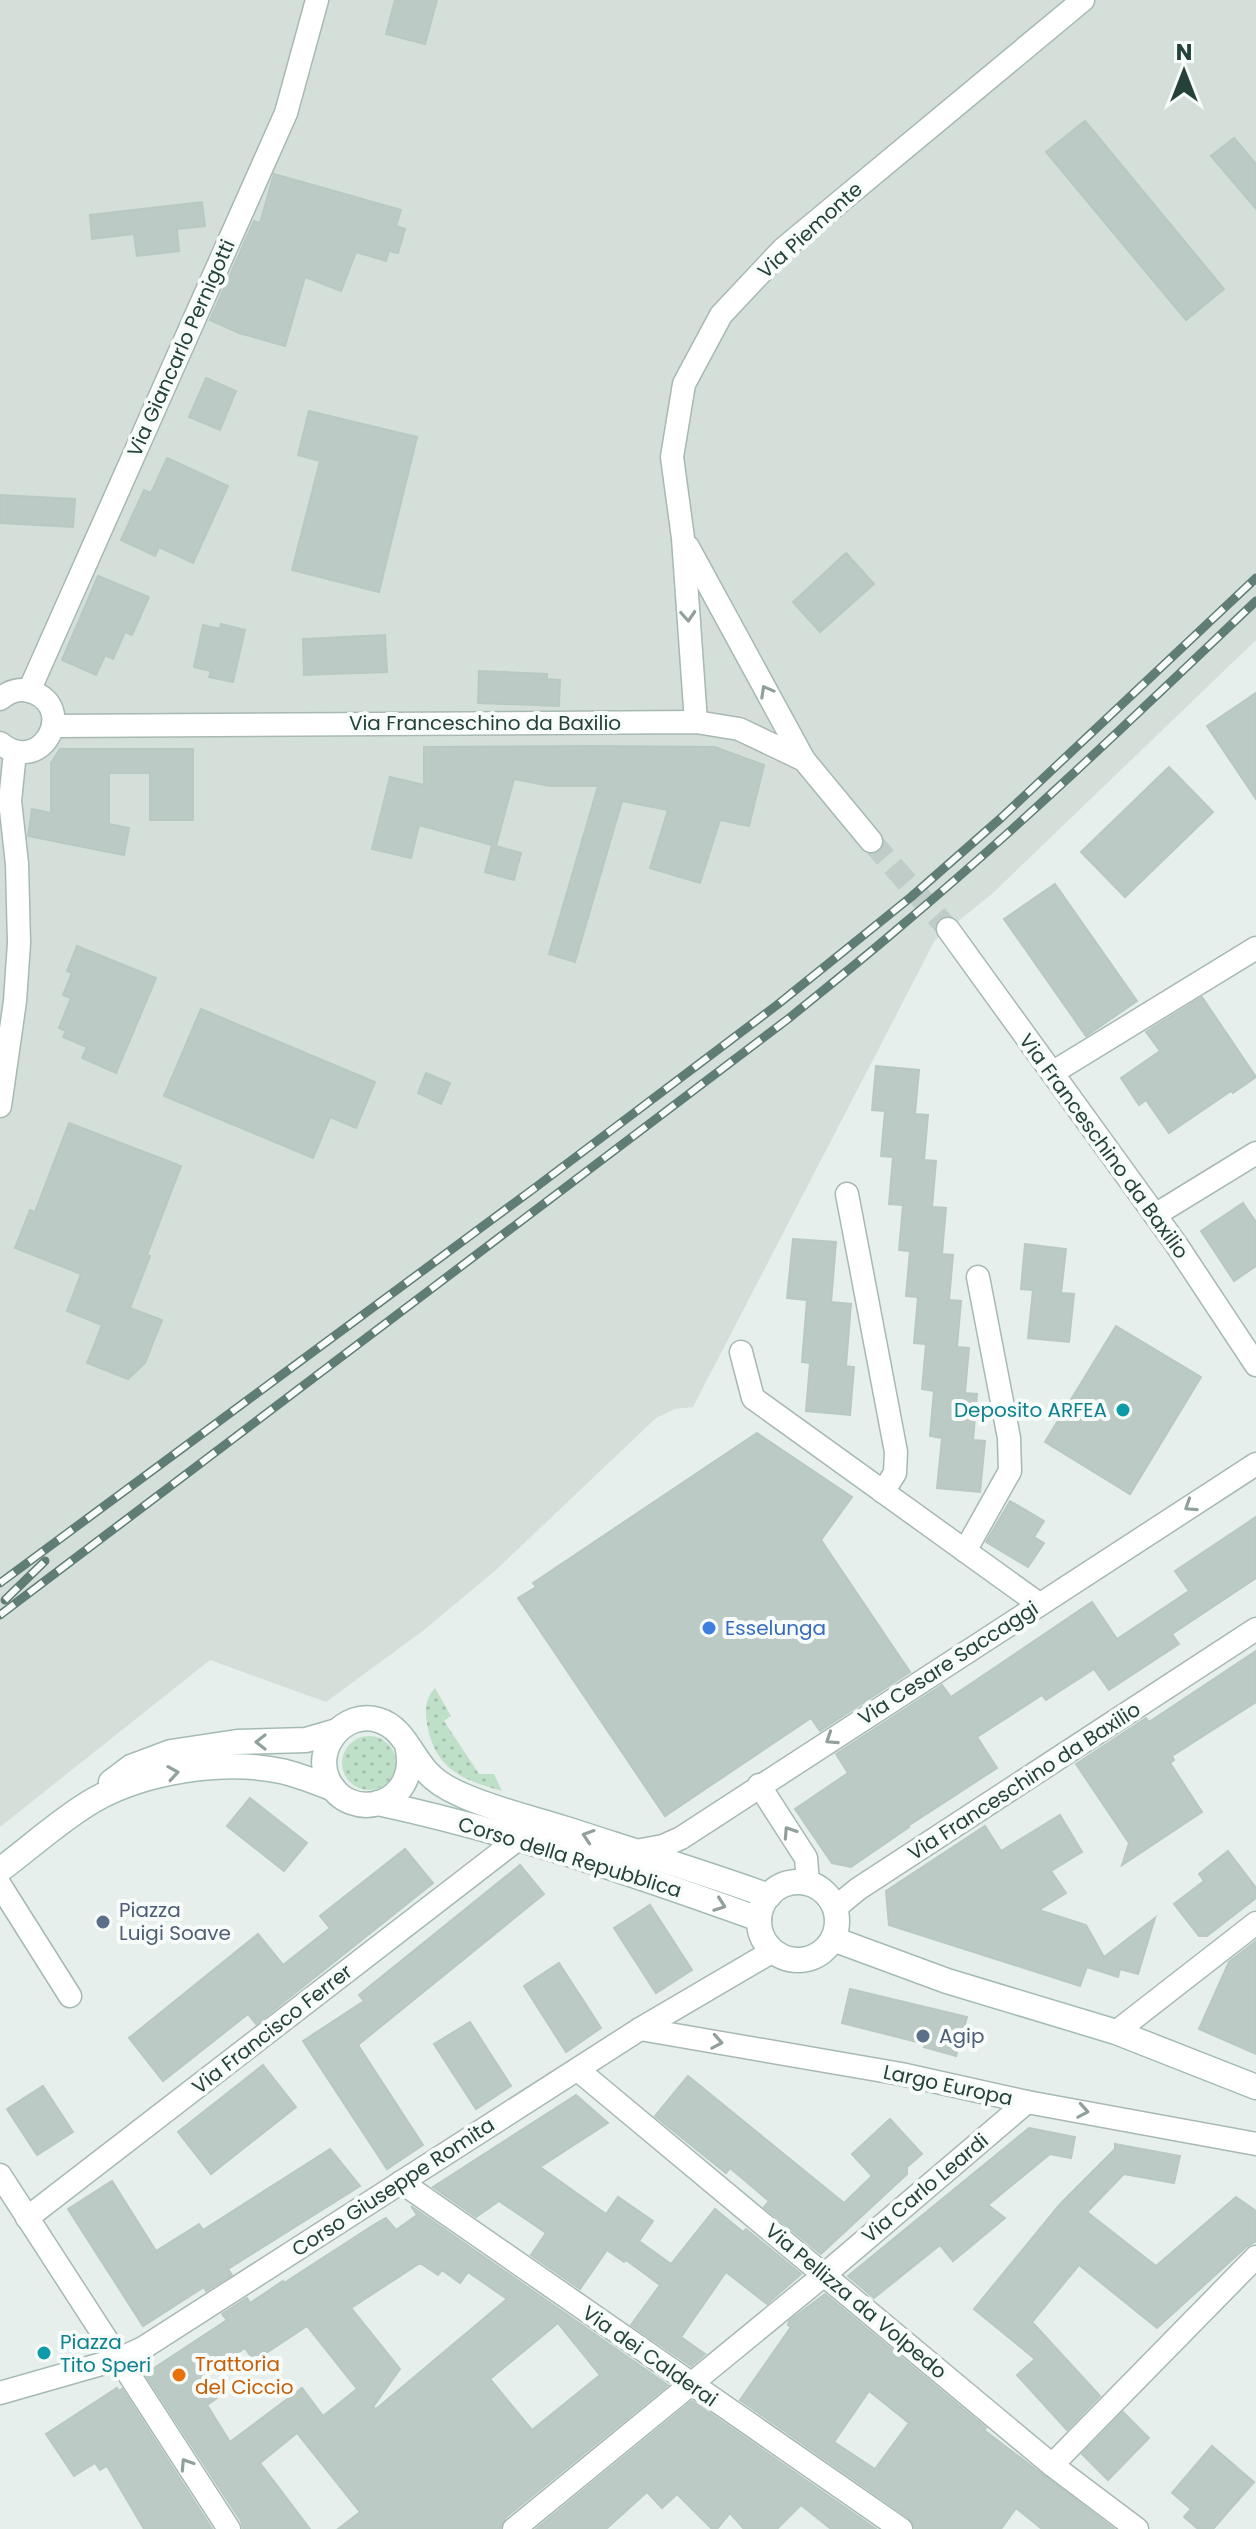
<svg xmlns="http://www.w3.org/2000/svg" width="1256" height="2529" font-family="Poppins,sans-serif">
<defs>
<pattern id="grass-dots" width="8" height="8" patternUnits="userSpaceOnUse" patternTransform="scale(2)"><rect width="8" height="8" fill="#bfe0c8"/><path d="M2 2h.1M6 6h.1" fill="none" stroke="#a4c1ad" stroke-width="1.8" stroke-linecap="round"/></pattern>
</defs>
<rect width="100%" height="100%" fill="#e6efeb"/>
<!-- built -->
<path fill="#d4dfda" d="M0,0h1256v640l-263,253 -58,47 -242,467 -18,2 -19,9 -159,151 -73,61 -98,72 -116,-42 -210,167z"/>
<!-- grass -->
<g fill="url(#grass-dots)">
<path d="M435,1688l16,28 -7,5 35,53h15l8,17c-40,-11 -67,-22 -75,-67 -2,-13 -2,-26 8,-36z"/>
<circle cx="369" cy="1763" r="27"/>
</g>
<!-- building -->
<g fill="#bbcac4" stroke="#b8c9c2" stroke-width="2" fill-rule="evenodd">
<path d="M395,0h42l-12,44 -39,-10z"/>
<path d="M1085,121l139,168 -38,31 -140,-168z"/>
<path d="M1234,138l22,26v45l-45,-53z"/>
<path d="M274,174l127,36 -5,16 9,3 -7,24 -9,-2 -3,10 -30,-9 -15,39 -36,-14 -20,69 -46,-13 -29,-13 44,-99 6,2z"/>
<path d="M202,202l3,24 -28,3 2,22 -42,5 -3,-22 -42,5 -2,-24z"/>
<path d="M206,378l30,13 -16,39 -31,-13z"/>
<path d="M309,411l108,26 -38,155 -87,-22 28,-109 -22,-6z"/>
<path d="M167,458l61,28 -35,77 -34,-16 -4,9 -34,-16 23,-50 7,3z"/>
<path d="M0,495l75,4 -2,28 -73,-4z"/>
<path d="M846,553l28,31 -54,48 -27,-30z"/>
<path d="M98,576l51,21 -17,38 -7,-3 -12,27 -8,-4 -9,20 -34,-15z"/>
<path d="M221,624l24,6 -12,52 -24,-5 2,-6 -17,-4 9,-42 17,4z"/>
<path d="M385,635l2,37 -83,3 -1,-36z"/>
<path d="M479,671l68,3v5l13,1 -1,26 -81,-3z"/>
<path d="M1256,693v106l-49,-73z"/>
<path d="M592,746l123,1 49,18 -15,61 -29,-6 -20,63 -50,-15 18,-58 -46,-9 -47,161 -26,-8 49,-168h-48l-36,-7 -18,67 25,7 -7,27 -29,-8 7,-27 -73,-20 -8,33 -39,-9 18,-72 34,8v-38z"/>
<path d="M60,749h133v71h-43v-47h-41v51l20,4 -5,27 -96,-19 4,-27 19,4v-50z"/>
<path d="M1169,767l44,45 -88,85 -44,-45z"/>
<path d="M1055,884l82,117 -51,35 -82,-117z"/>
<path d="M77,946l79,32 -40,95 -34,-15 5,-11 -24,-10 3,-6 -7,-3 12,-30 -8,-3 9,-22 -5,-2z"/>
<path d="M1202,997l54,80 -23,16 -2,-2 -62,42 -23,-33 -7,5 -18,-27 39,-27 -14,-19z"/>
<path d="M201,1009l174,73 -19,46 -26,-11 -17,41 -149,-62z"/>
<path d="M876,1066l43,4 -4,44 13,1 -4,45 12,1 -4,46 14,1 -4,46 11,1 -4,45 12,1 -4,46 12,1 -4,45 12,1 -4,46 12,1 -5,51 -43,-4 5,-50 -12,-2 4,-45 -12,-2 4,-45 -12,-1 4,-46 -12,-1 4,-45 -11,-1 4,-45 -14,-1 4,-47 -12,-1 4,-45 -13,-1z"/>
<path d="M426,1073l24,10 -9,21 -23,-11z"/>
<path d="M69,1123l112,43 -34,89 3,1 -20,52 32,12 -17,43 -17,16 -41,-16 15,-38 -35,-14 14,-37 -66,-26 15,-38 5,2z"/>
<path d="M1243,1203l13,19v44l-22,15 -33,-50z"/>
<path d="M793,1239l43,3 -5,60 20,2 -5,62 8,1 -4,48 -44,-4 4,-48 -8,-1 5,-62 -20,-2z"/>
<path d="M1025,1244l41,5 -5,44 13,1 -5,48 -41,-4 5,-48 -12,-1z"/>
<path d="M1116,1326l85,51 -71,117 -85,-52z"/>
<path d="M757,1433l95,64 -31,43 89,132 -90,59 -9,-13 -146,98 -147,-218 18,-11 -3,-4z"/>
<path d="M1010,1501l34,20 -10,16 10,6 -16,24 -42,-25z"/>
<path d="M1256,1517v61l-84,56 7,10 -70,46 -15,-21 -48,31 -4,-5 -65,42 20,31 -89,58 1,1 -58,40 -19,-4 -37,-54 53,-36 -12,-19 106,-69 9,12 141,-95 25,37 72,-48 -14,-20z"/>
<path d="M1256,1651v51l-84,54 2,4 -4,3 32,49 -80,53 7,-22 -53,-79 70,-46 3,4z"/>
<path d="M250,1798l57,45 -23,28 -57,-45z"/>
<path d="M1060,1815l22,37 -31,19 15,22 -27,17 47,15 18,32 51,-39 -17,56 -18,-5 -2,8 -31,-10 -7,19 -191,-61 -3,-34 99,-65 16,25z"/>
<path d="M405,1849l28,34 -177,141 -8,-10 -85,67 -34,-43 129,-104 25,31 47,-37 -10,-12z"/>
<path d="M1228,1851l28,37v10l-49,38h-8l-25,-32 30,-23 -5,-7z"/>
<path d="M520,1865l24,29 -186,151 65,100 -36,24 -84,-128 61,-40 -5,-6z"/>
<path d="M650,1905l42,65 -36,23 -42,-65z"/>
<path d="M1256,1941v113l-57,-25 30,-67z"/>
<path d="M559,1963l42,65 -35,24 -42,-66z"/>
<path d="M850,1989l117,28 -11,39 -32,-9 1,-3 -83,-21z"/>
<path d="M470,2022l41,64 -35,23 -42,-65z"/>
<path d="M263,2065l33,42 -85,67 -33,-42z"/>
<path d="M688,2076l156,127 28,-27 -20,-22 38,-35 32,35 -15,13v7l-86,80 -57,-47 5,-6 -39,-33 -4,5 -71,-57z"/>
<path d="M43,2086l30,46 -36,23 -30,-46z"/>
<path d="M576,2095l32,28 -68,44 66,47 12,-17 35,24 -14,20 32,23 44,-55 28,23 3,-3 55,45 -34,30 -41,-32 -45,65 24,17 -14,12 -60,-41 29,-40 -34,-25 -2,2 -17,-12 -27,39 -49,-34 15,-22 -47,-32 -23,16 -43,-30z"/>
<path d="M1029,2128l46,9 -4,21 -21,-4 -62,51 17,13 -52,43 -13,-16 -66,53 -26,-22z"/>
<path d="M1115,2144l65,12 -6,27 -50,-9 -37,38 69,54 80,-69 20,14v30l-10,6 -89,81 -78,-63 -47,57 68,74 -33,34 -50,-55 18,-16 -61,-50 87,-106 54,-54z"/>
<path d="M330,2149l30,37 -132,83 4,6 -26,16 -2,-4 -61,39 -75,-117 44,-28 44,70 43,-27 4,6z"/>
<path d="M411,2206l257,179 -163,133 -5,11h-162l22,-17 -63,-79 -37,30 50,66h-67l-2,-8 -96,-147 82,-54 -5,-6 25,-16 3,5 33,-22 1,2 91,-59 11,-6 10,12 21,-15zM420,2263l18,12 4,-5 18,13 8,-11 39,27 -131,110 -3,-2 27,-38 -49,-61zM558,2323l42,52 -68,55 -42,-51zM307,2326l50,63 -34,27 -21,-28 -72,54 -23,-37 10,-7 -15,-22 43,-28 9,13z"/>
<path d="M825,2294l161,134 -2,2 130,99h-72l-26,-21 -15,21h-86l-6,-11 -169,-118 51,-73 -3,-2 1,-4zM869,2391l40,32 -34,46 -41,-27z"/>
<path d="M117,2388l2,3 3,-2 90,140h-68l-37,-63 -7,4 -5,-7 -21,13 -28,-42z"/>
<path d="M692,2401l184,128h-45l-30,-24 -24,24h-33l-14,-16 -13,16h-5l-35,-35 -15,14 -15,-16 -41,37h-70z"/>
<path d="M1123,2412l26,26 -41,42 -26,-26z"/>
<path d="M1212,2446l42,36 -41,47h-15l-14,-12 7,-8 -19,-16z"/>
</g>
<g fill="none" stroke-linecap="round" stroke-linejoin="round">
<!-- street-tunnel -->
<path stroke="#bfccc8" stroke-width="22" stroke-dasharray="22 11" stroke-linecap="butt" d="M871,841l77,88"/>
<!-- street casing -->
<g stroke="#a8b8b2" stroke-width="25">
<g id="street">
<path d="M688,547l116,213"/>
<path d="M29,691l257,-578 31,-113"/>
<path d="M0,699c11,-9 22,-12 35,-6 42,19 4,83 -35,50"/>
<path d="M696,722l-13,-184 -11,-81 12,-73 37,-69 62,-66 300,-249"/>
<path d="M53,726l643,-4 43,7 65,31 67,81"/>
<path d="M948,929l228,315 80,121"/>
<path d="M1052,1073l204,-125"/>
<path d="M0,1106l15,-105 4,-58 -2,-79 -7,-63 5,-49"/>
<path d="M847,1194l49,258 -1,21 -12,19"/>
<path d="M1155,1215l101,-62"/>
<path d="M741,1352l12,46 286,206"/>
<path d="M965,1551l45,-80 -1,-33 -31,-161"/>
<path d="M759,1785l47,73 2,25"/>
<path d="M636,1851l27,-5 18,-8 575,-374"/>
<path d="M0,1885l70,111"/>
<path d="M835,1908l23,-19 398,-260"/>
<path d="M640,2029l261,45 126,28 229,42"/>
<path d="M1116,2032l140,-109"/>
<path d="M578,2070l474,395 85,64"/>
<path d="M0,2175l229,354"/>
<path d="M401,2182l500,347"/>
<path d="M27,2218l491,-379"/>
<path d="M0,2393l119,-34 24,-11 497,-319 133,-78"/>
<path d="M1052,2465l204,-208"/>
<path d="M514,2529l310,-254 203,-173"/>
</g>
</g>
<!-- secondary casing -->
<g stroke="#a4bbb3" stroke-width="27">
<g id="secondary">
<path d="M407,1745c15,61 -58,80 -79,35 -15,-32 16,-70 50,-60 25,7 33,35 49,52 9,10 23,18 35,23 33,15 70,23 104,34 68,22 136,43 203,67"/>
<path d="M111,1782l20,-15 40,-15 66,-10 69,-2 31,-9"/>
<path d="M378,1803c130,28 256,71 381,116"/>
<path d="M0,1870c31,-23 61,-51 94,-70 51,-29 130,-41 187,-29 18,4 35,11 53,18"/>
<circle cx="798" cy="1921" r="39"/>
<path d="M833,1939l114,42 169,51 140,55"/>
</g>
</g>
<!-- street -->
<use href="#street" stroke="#fff" stroke-width="22"/>
<!-- secondary -->
<use href="#secondary" stroke="#fff" stroke-width="24"/>
<!-- rail casing -->
<g stroke="#5f7d75" stroke-width="9">
<g id="rail">
<path d="M0,1583l536,-396 241,-182 134,-108 90,-79 255,-240"/>
<path d="M5,1600l40,-39"/>
<path d="M0,1615l788,-596c38,-31 76,-61 113,-93 123,-103 239,-215 355,-325"/>
</g>
</g>
<!-- rail -->
<use href="#rail" stroke="#f7fbf9" stroke-width="6" stroke-dasharray="18" stroke-linecap="butt"/>
</g>
<!-- one-way arrows -->
<defs><path id="oneway-chevron" d="M-2-3.5L2.5 0L-2 3.5" fill="none" stroke-width="1.6" stroke-linecap="round" stroke-linejoin="round" transform="scale(2)"/></defs>
<g stroke="#92a09c">
<use href="#oneway-chevron" transform="translate(688 616) rotate(86)"/>
<use href="#oneway-chevron" transform="translate(766 691) rotate(-119)"/>
<use href="#oneway-chevron" transform="translate(1190 1506) rotate(147)"/>
<use href="#oneway-chevron" transform="translate(831 1739) rotate(147)"/>
<use href="#oneway-chevron" transform="translate(261 1742) rotate(180)"/>
<use href="#oneway-chevron" transform="translate(173 1773) rotate(-9)"/>
<use href="#oneway-chevron" transform="translate(789 1832) rotate(-123)"/>
<use href="#oneway-chevron" transform="translate(588 1836) rotate(-162)"/>
<use href="#oneway-chevron" transform="translate(720 1905) rotate(20)"/>
<use href="#oneway-chevron" transform="translate(717 2042) rotate(10)"/>
<use href="#oneway-chevron" transform="translate(1083 2111) rotate(10)"/>
<use href="#oneway-chevron" transform="translate(186 2464) rotate(-123)"/>
</g>
<!-- markers -->
<g fill="#0f9aa8" stroke="#f7fbf9" stroke-width="3">
<circle cx="1123" cy="1410" r="8"/>
<circle cx="44" cy="2353" r="8"/>
</g>
<circle fill="#3f7fe0" stroke="#f7fbf9" stroke-width="3" cx="709" cy="1628" r="8"/>
<g fill="#5c6f8a" stroke="#f7fbf9" stroke-width="3">
<circle cx="103" cy="1922" r="8"/>
<circle cx="923" cy="2036" r="8"/>
</g>
<circle fill="#e8710a" stroke="#f7fbf9" stroke-width="3" cx="179" cy="2375" r="8"/>
<g text-anchor="middle" stroke-width="8" stroke-linejoin="round" paint-order="stroke">
<!-- street labels -->
<g font-size="20" fill="#24423a" stroke="#f7fbf9">
<text transform="translate(810 230) rotate(-42)" y="7">Via Piemonte</text>
<text transform="translate(181 348) rotate(-66)" y="7">Via Giancarlo Pernigotti</text>
<text x="485" y="730">Via Franceschino da Baxilio</text>
<text transform="translate(1104 1146) rotate(54)" y="7">Via Franceschino da Baxilio</text>
<text transform="translate(948 1663) rotate(-33)" y="7">Via Cesare Saccaggi</text>
<text transform="translate(1024 1781) rotate(-33)" y="7">Via Franceschino da Baxilio</text>
<text transform="translate(570 1857) rotate(17)" y="7">Corso della Repubblica</text>
<text transform="translate(272 2029) rotate(-38)" y="7">Via Francisco Ferrer</text>
<text transform="translate(948 2085) rotate(12)" y="7">Largo Europa</text>
<text transform="translate(393 2187) rotate(-33)" y="7">Corso Giuseppe Romita</text>
<text transform="translate(925 2188) rotate(-40)" y="7">Via Carlo Leardi</text>
<text transform="translate(856 2301) rotate(40)" y="7">Via Pellizza da Volpedo</text>
<text transform="translate(650 2356) rotate(35)" y="7">Via dei Calderai</text>
</g>
<!-- culture labels -->
<g font-size="20" fill="#0d838f" stroke="#f7fbf9" text-anchor="end">
<text x="1107" y="1417">Deposito ARFEA</text>
<text x="60" y="2349" text-anchor="start">Piazza<tspan x="60" dy="23">Tito Speri</tspan></text>
</g>
<!-- shop labels -->
<g font-size="20" fill="#366cbe" stroke="#f7fbf9" text-anchor="start">
<text x="725" y="1635">Esselunga</text>
</g>
<!-- service labels -->
<g font-size="20" fill="#4e5e75" stroke="#f7fbf9" text-anchor="start">
<text x="119" y="1917">Piazza<tspan x="119" dy="23">Luigi Soave</tspan></text>
<text x="939" y="2043">Agip</text>
</g>
<!-- food labels -->
<g font-size="20" fill="#c56008" stroke="#f7fbf9" text-anchor="start">
<text x="195" y="2371">Trattoria<tspan x="195" dy="23">del Ciccio</tspan></text>
</g>
</g>
<!-- north arrow -->
<g transform="translate(1184 72)" stroke="#f7fbf9" stroke-width="6" paint-order="stroke">
<path d="M0-6L14 30L0 20L-14 30Z" fill="#24423a"/>
<text y="-12" font-size="22" font-weight="bold" text-anchor="middle" fill="#24423a">N</text>
</g>
</svg>
